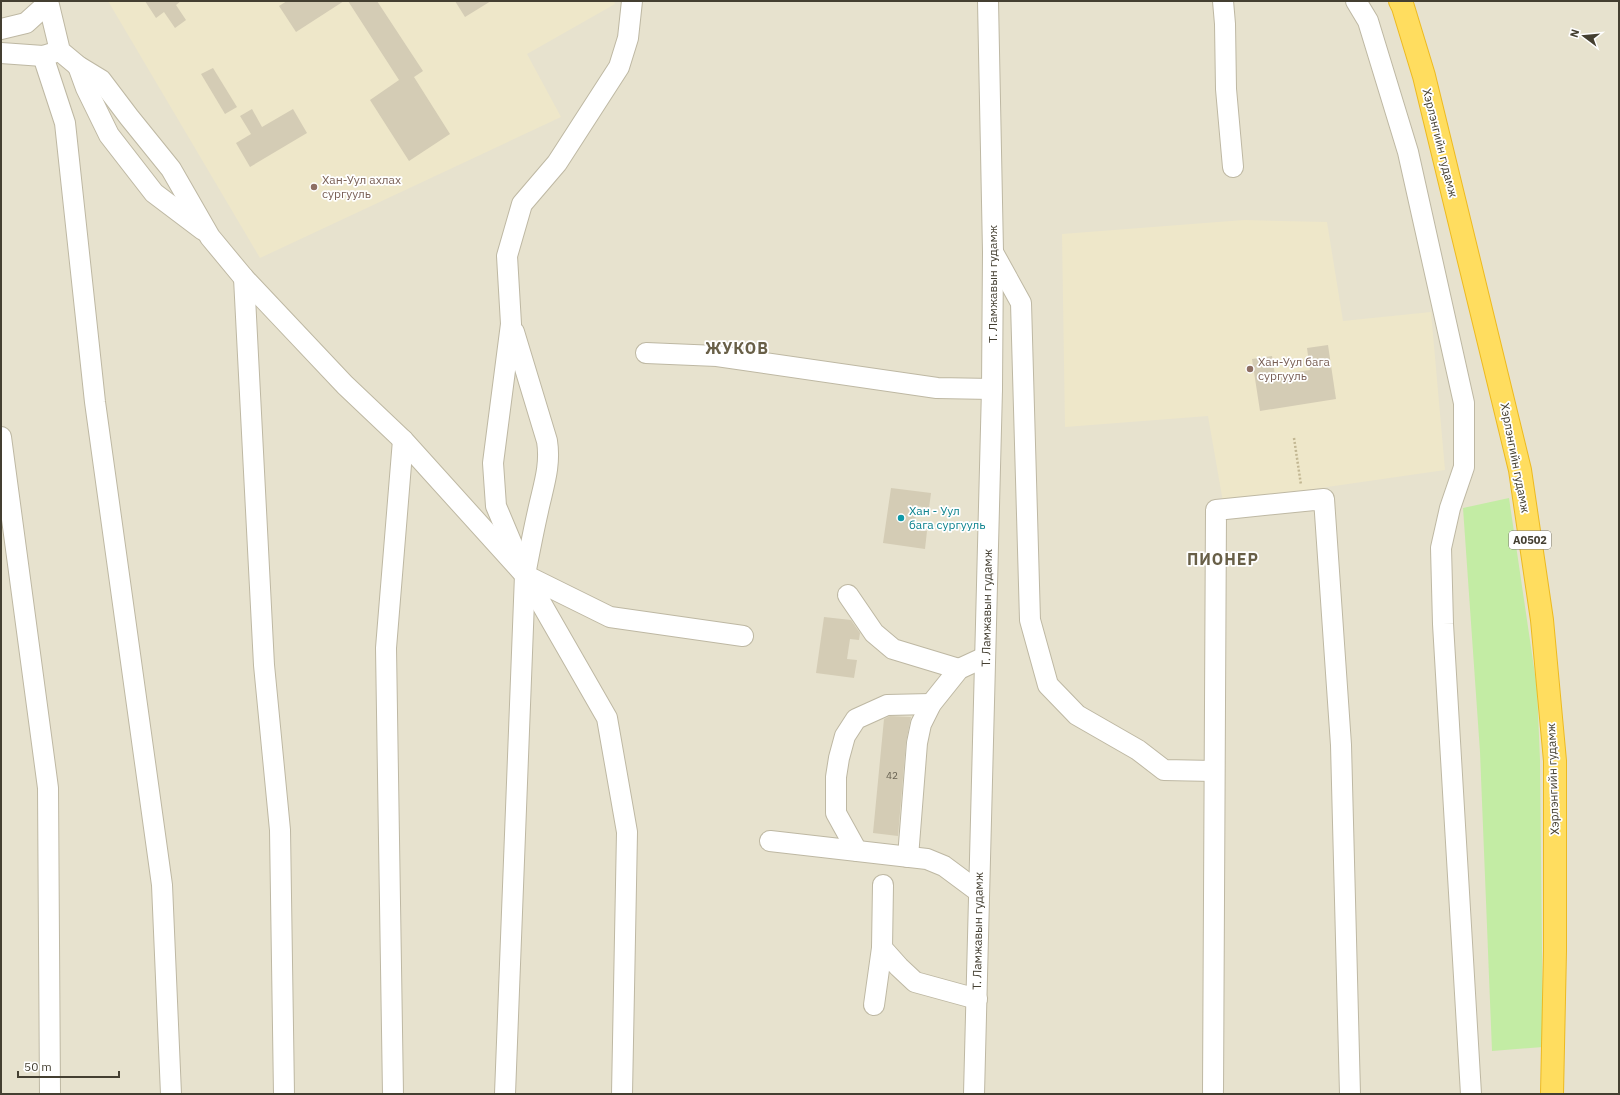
<svg xmlns="http://www.w3.org/2000/svg" width="1620" height="1095" font-family="'IBM Plex Sans',sans-serif">
<rect width="100%" height="100%" fill="#f3efe1"/>
<!-- residential -->
<rect fill="#e7e2ce" x="1" y="1" width="1618" height="1093"/>
<!-- education -->
<g fill="#eee7c9">
<path d="M108,1h506l1,3 -88,50 34,63 -301,141z"/>
<path d="M1244,220l83,2 16,99 88,-9 14,158 -222,32 -15,-86 -143,11 -3,-193z"/>
</g>
<!-- green -->
<path fill="#c3eca4" d="M1509,498l28,190 3,72 3,287 -51,4 -12,-299 -17,-244z"/>
<!-- building -->
<g fill="#d4ccb5">
<path d="M145,1h36l-5,4 10,15 -11,8 -11,-16 -8,6z"/>
<path d="M287,1h57l-48,31 -17,-26z"/>
<path d="M348,1h29l46,70 -9,6 36,57 -41,27 -39,-61 29,-20z"/>
<path d="M455,1h36l-26,16z"/>
<path d="M213,68l24,39 -12,7 -24,-40z"/>
<path d="M252,109l10,18 31,-18 14,24 -57,34 -14,-24 15,-9 -11,-18z"/>
<path d="M1328,345l8,54 -76,12 -8,-52 20,-3 3,19 35,-5 -3,-22z"/>
<path d="M891,488l40,5 -2,15 -12,-2 -3,23 13,2 -2,18 -42,-6z"/>
<path d="M824,617l27,3 9,13 -1,7 -9,-1 -3,20 10,1 -3,18 -38,-5z"/>
<path d="M890,716l21,1 -5,25 -8,94 -25,-3 11,-114z"/>
</g>
<g fill="none" stroke-linecap="round" stroke-linejoin="round">
<!-- minor casing -->
<g stroke="#beb8a3" stroke-width="22">
<g id="minor">
<path d="M48,1l12,50 18,15 23,14 28,37 42,52 39,68 34,41 101,107 58,55 122,135 85,42 133,19"/>
<path d="M1223,1l2,23 1,65 7,78"/>
<path d="M1356,1l12,20 40,131 56,251v64l-14,41 -9,40 2,76 28,470"/>
<path d="M1,29l25,-6 22,-20"/>
<path d="M1,53l42,3 13,-4"/>
<path d="M43,56l22,67 30,279 67,483 9,209"/>
<path d="M78,66l8,22 23,47 45,58 49,37"/>
<path d="M994,254l27,49 9,317 18,65 29,30 61,35 26,20 50,1"/>
<path d="M244,278l20,387 16,165 4,264"/>
<path d="M646,353l71,3 220,32 55,1"/>
<path d="M1,437l47,351 2,306"/>
<path d="M848,595l26,38 19,16 66,20"/>
<path d="M770,841l157,18 17,7 35,26"/>
<path d="M857,851l-21,-38v-36l3,-19 6,-22 11,-17 31,-14 44,-1"/>
<path d="M908,857l9,-114 4,-19 10,-20 28,-35 26,-12"/>
<path d="M882,948l17,19 16,15 62,17"/>
<path d="M874,1005l8,-57 1,-63"/>
<path d="M393,1094l-7,-446 17,-208"/>
<path d="M505,1094l20,-519c4,-21 8,-42 13,-64 5,-24 13,-45 9,-70l-33,-109"/>
<path d="M622,1094l5,-262 -20,-114 -82,-143 -29,-69 -3,-43 18,-139 -4,-68 15,-52 35,-41 62,-96 9,-29 4,-37"/>
<path d="M974,1094l18,-705 1,-137 -5,-251"/>
<path d="M1213,1094l3,-584 108,-11 17,246 9,349"/>
</g>
</g>
<!-- highway casing -->
<g stroke="#edba20" stroke-width="24">
<path id="highway" d="M1400,1l3,6 21,69 96,394 22,150 13,141v190l-3,143"/>
</g>
<!-- path -->
<path stroke="#c2b792" stroke-width="2.5" stroke-dasharray="2 2" stroke-linecap="butt" d="M1294,438l7,47"/>
<!-- minor -->
<use href="#minor" stroke="#fff" stroke-width="20"/>
<!-- highway -->
<use href="#highway" stroke="#ffdd5f" stroke-width="22"/>
</g>
<!-- markers -->
<g fill="#8d6e63" stroke="#fff" stroke-width="1.5">
<circle cx="314" cy="187" r="4"/>
<circle cx="1250" cy="369" r="4"/>
</g>
<circle fill="#0f9aa8" stroke="#fff" stroke-width="1.5" cx="901" cy="518" r="4"/>
<g text-anchor="middle" stroke-width="3.5" stroke-linejoin="round" paint-order="stroke">
<!-- number labels -->
<g font-size="10" fill="#686252">
<text x="892" y="779">42</text>
</g>
<!-- shield labels -->
<rect fill="#fff" stroke="#7c796f" stroke-width="1" x="1509" y="531" width="42" height="18" rx="3"/>
<g font-size="11" font-weight="bold" fill="#443f31">
<text x="1530" y="544">A0502</text>
</g>
<!-- street labels -->
<g font-size="12" fill="#443f31" stroke="#fff">
<text transform="translate(1440 143) rotate(76)" y="4">Хэрлэнгийн гудамж</text>
<text transform="translate(993 284) rotate(-90)" y="4">Т. Ламжавын гудамж</text>
<text transform="translate(1515 458) rotate(79)" y="4">Хэрлэнгийн гудамж</text>
<text transform="translate(987 608) rotate(-89)" y="4">Т. Ламжавын гудамж</text>
<text transform="translate(1553 779) rotate(-92)" y="4">Хэрлэнгийн гудамж</text>
<text transform="translate(978 931) rotate(-89)" y="4">Т. Ламжавын гудамж</text>
</g>
<!-- education labels -->
<g font-size="12" fill="#785e54" stroke="#fff" text-anchor="start">
<text x="322" y="184">Хан-Уул ахлах<tspan x="322" dy="14">сургууль</tspan></text>
<text x="1258" y="366">Хан-Уул бага<tspan x="1258" dy="14">сургууль</tspan></text>
</g>
<!-- culture labels -->
<g font-size="12" fill="#0d838f" stroke="#fff" text-anchor="start">
<text x="909" y="515">Хан - Уул<tspan x="909" dy="14">бага сургууль</tspan></text>
</g>
<!-- district labels -->
<g font-size="16" font-weight="bold" letter-spacing="1" fill="#685f47" stroke="#fff">
<text x="737" y="354">ЖУКОВ</text>
<text x="1223" y="565">ПИОНЕР</text>
</g>
</g>
<!-- border -->
<rect width="1620" height="1095" fill="none" stroke="#443f31" stroke-width="4"/>
<!-- north arrow -->
<g transform="translate(1584 36) rotate(286)" stroke="#ffffff" stroke-width="3" paint-order="stroke">
<path d="M0-3L7 15L0 10L-7 15Z" fill="#443f31"/>
<text y="-6" font-size="11" font-weight="bold" text-anchor="middle" fill="#443f31">N</text>
</g>
<!-- scale -->
<path d="M18 1071v6h101v-6" fill="none" stroke="#443f31" stroke-width="2"/>
<text x="24" y="1071" font-size="12" fill="#443f31" stroke="#ffffff" stroke-width="3" paint-order="stroke">50 m</text>
</svg>
